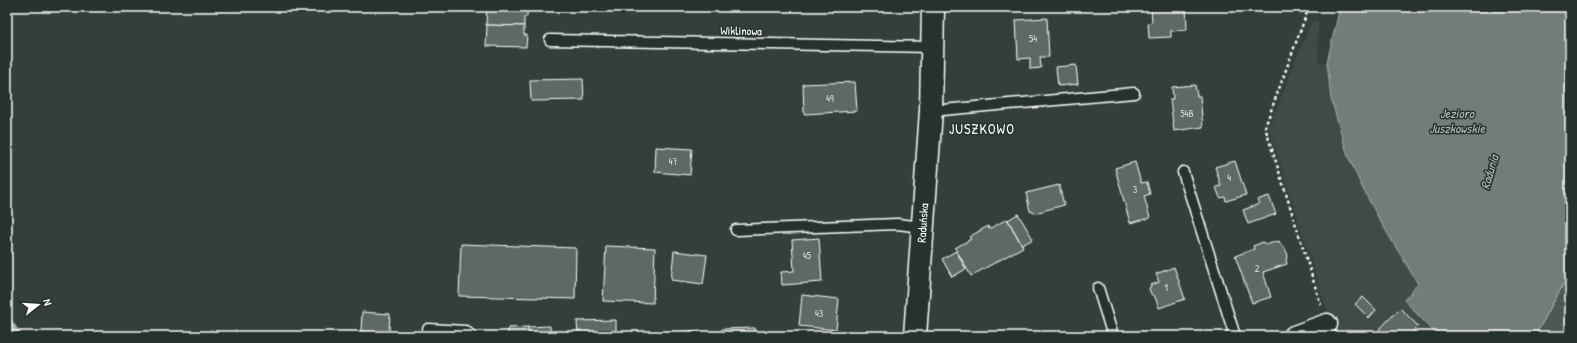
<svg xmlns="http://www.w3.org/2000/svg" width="1577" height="343" font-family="'Patrick Hand',sans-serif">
<rect width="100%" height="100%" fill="#333f3a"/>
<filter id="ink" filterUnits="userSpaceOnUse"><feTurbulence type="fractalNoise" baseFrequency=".025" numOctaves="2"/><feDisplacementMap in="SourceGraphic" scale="8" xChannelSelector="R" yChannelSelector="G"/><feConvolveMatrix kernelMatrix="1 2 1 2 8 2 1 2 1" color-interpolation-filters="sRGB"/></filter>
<g filter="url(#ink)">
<!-- built -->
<path fill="#404c47" d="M1318,20v42h9l4,37 17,57 14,31 17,32 39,65 -14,16 34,36h-103l-66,-208 42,-106z"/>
<!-- green -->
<path fill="#4d5853" stroke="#a6aca9" d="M1570,272v64h-35z"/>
<!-- water -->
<path fill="#737b78" stroke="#abb0ae" d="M1340,7h230v265l-35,64h-97l-34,-36 14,-16 -39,-65 -17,-32 -14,-31 -17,-57 -4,-37z"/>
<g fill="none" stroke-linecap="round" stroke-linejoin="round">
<!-- stream -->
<path stroke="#abb0ae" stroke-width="7" d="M7,320l12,16"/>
</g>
<!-- building -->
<g fill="#5f6964" stroke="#fff">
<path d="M487,7h40v10h-3v9l-38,-1z"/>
<path d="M1151,7h35l1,23 -16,1v6l-22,1 -1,-15 4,-1z"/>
<path d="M1047,18l2,39h-9l1,11 -11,1v-11l-12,1 -2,-39z"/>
<path d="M487,25l37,1v9h3l-1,12 -40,-1z"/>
<path d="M1076,65l2,19 -20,2 -2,-19z"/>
<path d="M583,79l1,21 -53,1 -1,-21z"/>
<path d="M855,82l2,29 -53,3 -1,-30z"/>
<path d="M1195,85l2,11h3l3,31 -29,4 -4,-32h3l-1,-12z"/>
<path d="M656,147l36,2 -2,26 -35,-3z"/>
<path d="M1235,161l11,34 -20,6 -1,-4 -5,1 -4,-11 5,-1 -6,-19z"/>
<path d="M1135,162l6,21 6,-1 3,12 -6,2 6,22 -20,5 -15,-55z"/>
<path d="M1059,185l5,20 -29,8 -5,-2 -4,-18z"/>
<path d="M1269,196l7,18 -28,10 -5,-14 16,-6 -2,-4z"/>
<path d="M1018,214l15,25 -11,6 -14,-25z"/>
<path d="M1007,219l16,28 -52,29 -16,-28 16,-9 -2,-2 19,-11 1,3z"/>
<path d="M819,238l3,44 -40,3 -1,-13 13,-1 -2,-31z"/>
<path d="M1279,241l1,3 4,3 4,8 -2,5 1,4 -24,8 8,25 -19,6 -17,-47 19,-7 -1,-3 10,-4 2,3z"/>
<path d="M461,244l115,4 -1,51 -116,-3z"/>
<path d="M606,246l49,2 -2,55 -50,-2z"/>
<path d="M674,251l33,4 -4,29 -32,-4z"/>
<path d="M956,251l10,18 -14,8 -10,-18z"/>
<path d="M1174,267l11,32 -26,9 -4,-11 -4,-3 -2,-5 2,-4 8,-3 -3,-8z"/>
<path d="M802,295l37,4 -3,31 -37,-4z"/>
<path d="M1363,297l13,13 -7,8 -14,-14z"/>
<path d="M1400,308l18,18 -9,10h-36z"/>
<path d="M362,312l28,2 -1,19 -28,-2z"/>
<path d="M616,320v16h-38l-1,-15z"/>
<path d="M550,326v10h-21l-1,-9z"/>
<path d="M528,327l1,9h-21v-8z"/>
<path d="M755,328l1,8h-34v-7z"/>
<path d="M700,330l1,6h-36v-2z"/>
</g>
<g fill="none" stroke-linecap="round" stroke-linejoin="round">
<!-- service casing -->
<g stroke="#fff" stroke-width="13">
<g id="service">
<path d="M550,40l382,7"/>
<path d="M931,111l203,-18"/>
<path d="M1183,172l52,164"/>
<path d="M736,230l161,-6 26,3"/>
<path d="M1098,288l15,48"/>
<path d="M428,329l38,2 5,5"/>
</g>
</g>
<!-- minor casing -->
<g stroke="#fff" stroke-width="23">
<path id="minor" d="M1294,336l33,-12"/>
</g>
<!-- tertiary casing -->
<g stroke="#fff" stroke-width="25">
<path id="tertiary" d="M915,336l16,-225 2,-104"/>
</g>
<!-- path -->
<path stroke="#fff" stroke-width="2.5" stroke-dasharray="3 3" stroke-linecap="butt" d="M1309,7l-44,120 56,178"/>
<!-- service -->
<use href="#service" stroke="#26332d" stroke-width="10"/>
<!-- minor -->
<use href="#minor" stroke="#26332d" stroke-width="20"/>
<!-- tertiary -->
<use href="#tertiary" stroke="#26332d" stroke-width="22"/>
</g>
</g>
<g text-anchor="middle" stroke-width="3" stroke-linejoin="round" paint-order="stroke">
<!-- number labels -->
<g font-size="10" fill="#d7dad8">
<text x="1033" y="42">54</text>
<text x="830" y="102">49</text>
<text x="1187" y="117">54B</text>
<text x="673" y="165">47</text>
<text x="1229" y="181">4</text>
<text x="1135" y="193">3</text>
<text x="807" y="259">45</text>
<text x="1257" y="272">2</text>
<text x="1166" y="291">1</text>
<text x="819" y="317">43</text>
</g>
<!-- street labels -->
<g font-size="12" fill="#fff" stroke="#26332d">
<text transform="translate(741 31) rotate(1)" y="4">Wiklinowa</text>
<text transform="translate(923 223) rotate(-86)" y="4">Raduńska</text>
</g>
<!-- water labels -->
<g font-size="13" font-style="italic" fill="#b9bdbc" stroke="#26332d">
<text x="1457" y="118">Jezioro<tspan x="1457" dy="15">Juszkowskie</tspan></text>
<text transform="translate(1489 172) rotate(-74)" y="5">Radunia</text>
</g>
<!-- quarter labels -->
<g font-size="14" letter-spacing="1" fill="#fff" stroke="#26332d">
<text x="982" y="134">JUSZKOWO</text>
</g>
</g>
<!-- margin -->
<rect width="1577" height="343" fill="none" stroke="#26332d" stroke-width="24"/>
<rect x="12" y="12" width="1553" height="319" fill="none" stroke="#fff" stroke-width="1.5" filter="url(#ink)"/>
<!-- north arrow -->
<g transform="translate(38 305) rotate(73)" stroke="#26332d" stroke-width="3" paint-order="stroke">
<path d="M0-3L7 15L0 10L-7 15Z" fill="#ffffff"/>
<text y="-6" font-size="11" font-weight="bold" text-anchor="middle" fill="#ffffff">N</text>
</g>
</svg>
